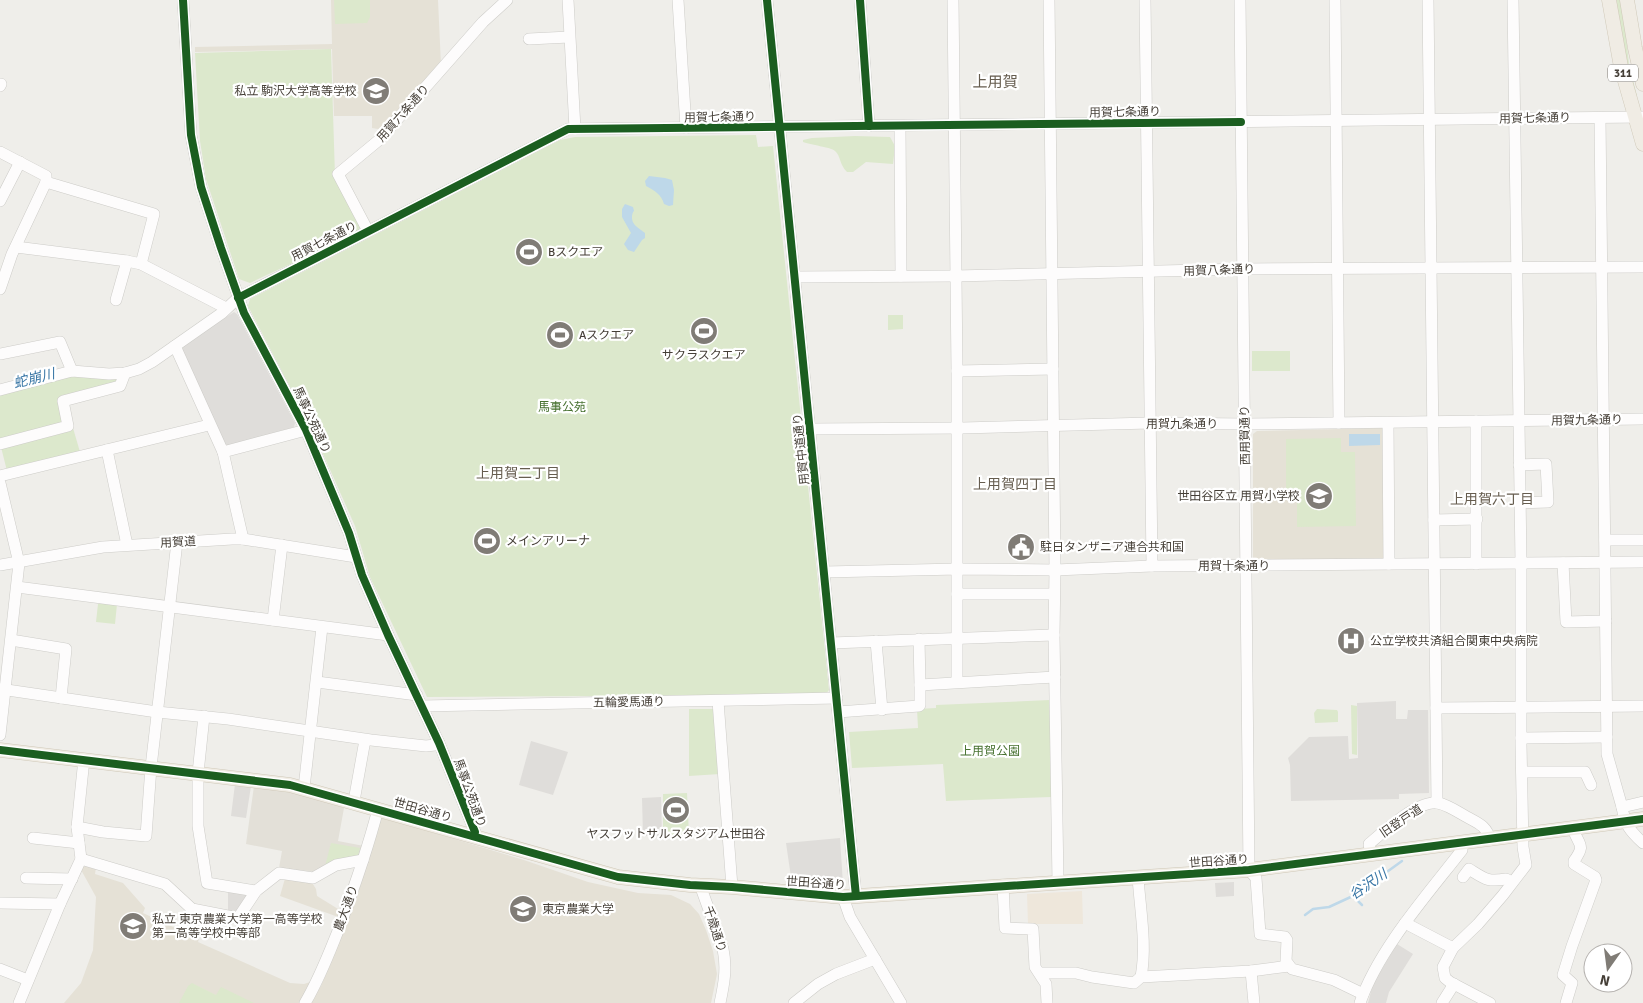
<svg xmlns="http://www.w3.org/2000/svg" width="1643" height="1003" font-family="Signika,'Noto Sans JP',sans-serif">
<rect width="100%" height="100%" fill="#efeeea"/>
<!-- residential -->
<path fill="#e3e0d8" d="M254,786l52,9 38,13 -6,33 26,5 -4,11 -43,15 -38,-4 3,-17 -36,-7z"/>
<!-- commercial -->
<path fill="#eee7db" d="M1082,891l1,33h-55l-1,-30z"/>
<!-- education -->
<g fill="#e5e1d6">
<path d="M331,0h107l3,65 -59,68 -4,-4 -6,-1v-12h-38l-2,-67 -137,3v-5l137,-3z"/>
<path d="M1382,428l2,3 1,126 -2,3 -130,1v-127l4,-3z"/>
<path d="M381,817l143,43 64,22 50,11 33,2 19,9 9,10 7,16 7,21 4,23 -6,29h-401l11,-17 15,-37z"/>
<path d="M89,865l7,2 -1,7 28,9 22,25 -2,5 56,26 -1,3 92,41 14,1 9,-3 -14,22h-235l17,-20 12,-33 3,-53 -16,-29z"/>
<path d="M286,875l25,6 5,8 1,7 26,16 -2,6 -61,-22z"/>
</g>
<!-- green -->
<g fill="#dce8cc">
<path d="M334,0h36v17l-3,6 -32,1z"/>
<path d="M1616,0h6l7,64 8,32 -2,1 -6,-23z"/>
<path d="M331,49l4,127 28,54 -113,53 -11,-4 -33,-100 -6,-38 -5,-88z"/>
<path d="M756,135l2,12 15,-1 56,544 -4,5 -398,2 -57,-120 -15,-51 -43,-97 -64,-123 2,-7 310,-159 15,-3z"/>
<path d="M855,136l35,1 5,9 -2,18 -27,-2 -13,10h-6c-8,-8 -6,-16 -12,-21 -4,-4 -25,-6 -32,-9v-2l9,-2z"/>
<path d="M888,315h15v14l-15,1z"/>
<rect x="1252" y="351" width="38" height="20"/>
<path d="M71,374l51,2 -4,8 -58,16 5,24 -65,17v-48z"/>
<path d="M73,428l7,24 -73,19 -6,-24z"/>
<path d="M1341,438v14h14l1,74 -59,1v-32h-11v-56z"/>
<path d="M102,602l15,2 -2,20 -19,-2 2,-18z"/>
<path d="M1050,700l1,97 -105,4 -3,-37 -91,4 -3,-36 69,-4 -1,-19 19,-1v-3z"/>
<path d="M1351,705l6,1v49l-5,-1z"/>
<path d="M689,709h26l5,65 -31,2z"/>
<path d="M1317,709l20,1 1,2v10l-23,1 -1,-10z"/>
<path d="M687,793l2,42 -26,1v-42z"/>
<path d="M331,843l29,5 -2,8 -33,10z"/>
<path d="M192,983l24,12 5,-8 33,16h-75l9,-17z"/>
</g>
<!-- parking -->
<g fill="#dfddda">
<path d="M234,312l3,2 58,109 -1,4 -66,19 -4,-3 -42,-93 2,-5z"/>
<path d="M1396,701v18h11l1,-9h20l1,83 -30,1v5l-108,2 -1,-36 -2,-7 21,-21 39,-1 1,23 9,-1 -1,-55z"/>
<path d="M531,741l37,11 -15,43 -34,-10z"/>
<path d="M235,784l16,2 -5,32 -15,-2z"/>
<path d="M661,797l1,39h-19l-1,-38z"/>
<path d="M840,838l3,47 -51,-1 -6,-41z"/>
<path d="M1234,882v14l-18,1 -1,-14z"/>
<path d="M228,888l26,4 -16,22 -10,-2z"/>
<path d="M1397,944l16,10 -24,38 -3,11h-18l5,-19z"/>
</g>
<!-- water -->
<g fill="#bed8e9">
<path d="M649,176l16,2 7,2 2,10 -1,15 -4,1 -5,-2c-3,-10 -9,-13 -18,-18l-1,-5z"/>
<path d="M625,204l8,3c2,8 1,0 -1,9 -1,9 7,12 13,17v5l-3,2 -8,12 -6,-2 -4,-6 7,-11 -9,-16v-8z"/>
<path d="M1349,434h31v11l-31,1z"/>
</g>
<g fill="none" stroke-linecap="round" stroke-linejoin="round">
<!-- stream -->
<g stroke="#bed8e9" stroke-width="2.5">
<path d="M1353,896l9,9"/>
<path d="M1305,915l8,-6 16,-2 26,-12 47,-34"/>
</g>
<!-- minor casing -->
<g stroke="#cdccc8" stroke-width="12">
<g id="minor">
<path d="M183,0l8,135 10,52 20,61 23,65 62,117 43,103 13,42 26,60 51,108 36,89 -1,4"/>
<path d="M568,0l7,129"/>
<path d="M678,0l8,128"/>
<path d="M767,0l89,896"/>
<path d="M860,0l9,126"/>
<path d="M953,0l4,371v311"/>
<path d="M1049,0l6,570 -1,65 4,247"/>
<path d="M1145,0l7,566"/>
<path d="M1240,0l9,870 7,8 4,56 25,3 2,3 -1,21 6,8 42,11 29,14"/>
<path d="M1335,0l4,423"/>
<path d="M1428,0l9,803"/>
<path d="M529,39l40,-2"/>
<path d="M0,86l1,-2"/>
<path d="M1600,118l7,636 15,53"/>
<path d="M900,126l1,150"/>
<path d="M0,152l46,24v6l-34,72 -12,35"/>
<path d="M46,182l108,32 -13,50"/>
<path d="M0,201l20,-39"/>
<path d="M368,231l-30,-57 41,-34 104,-118 24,-22"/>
<path d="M16,247l111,14 14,3 85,44"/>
<path d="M795,277l160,-1 288,-7 400,-2"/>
<path d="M116,300l11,-39"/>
<path d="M175,346l48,106 20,87"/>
<path d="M0,354l60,-12 12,29"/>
<path d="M957,371l96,-2"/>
<path d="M0,390l72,-19 37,3 16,-1 14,-4 13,-7 70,-49 16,-15 330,-169 1075,-12"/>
<path d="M1388,423l1,141"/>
<path d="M810,429l152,-1 188,-5 95,1 398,-5"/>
<path d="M0,444l68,-18 -5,-25 57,-15 5,-13"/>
<path d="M107,450l20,95"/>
<path d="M223,452l83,-22"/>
<path d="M1519,465l27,-1 2,38 -28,1"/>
<path d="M0,476l209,-51"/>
<path d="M0,483l19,80 -19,172"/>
<path d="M1434,520l43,-1"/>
<path d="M1605,540h38"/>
<path d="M1563,563l3,59 40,-1"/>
<path d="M1476,564v-143"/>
<path d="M0,565l103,-18 129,-8h11l113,18"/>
<path d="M825,572l133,-3 97,1 97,-4 491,-4"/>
<path d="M17,587l371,48"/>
<path d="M957,594h97"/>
<path d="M273,620l9,-75"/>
<path d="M919,639l1,46"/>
<path d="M11,640l55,9 -5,49"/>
<path d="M876,641l6,69"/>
<path d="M831,643l223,-8"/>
<path d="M317,682l100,13"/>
<path d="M0,689l157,23 71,7 143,21 55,6 9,-1 4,-2"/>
<path d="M718,701l14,186"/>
<path d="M422,706l415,-8"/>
<path d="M1436,708l207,-2"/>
<path d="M838,712l81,-6 1,-1v-20l135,-8"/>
<path d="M204,716l-6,57v53l9,57 49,8"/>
<path d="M1521,738l86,-1"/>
<path d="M1522,772h63l6,13"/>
<path d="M304,788l18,-161"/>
<path d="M354,801l11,-61"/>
<path d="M1643,802l-21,5c3,18 8,24 21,36"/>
<path d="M77,827l26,5 43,4 5,-69 26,-225"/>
<path d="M33,838l46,5"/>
<path d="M1371,854l-2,-10c15,-13 49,-44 69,-41 10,2 20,9 29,14 11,6 20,9 23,23"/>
<path d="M81,859l84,25 27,25 46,9 18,-27 23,-18 34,5 23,-13 27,-5"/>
<path d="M1138,877c2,32 9,68 3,100"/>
<path d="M1463,877l6,-8c16,10 18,13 37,10l6,3"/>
<path d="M26,878l46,1"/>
<path d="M700,885l23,64c4,19 1,35 -3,54"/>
<path d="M1003,885l2,43 28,1 2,38 11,17 1,19"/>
<path d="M843,897l7,20 51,86"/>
<path d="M0,903l60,1"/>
<path d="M1405,923l48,25"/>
<path d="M0,969l28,11"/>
<path d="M1251,971l3,32"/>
<path d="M1040,973h36l16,4 42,6 7,-6 110,-6 38,-5"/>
<path d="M19,1003l41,-99 21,-45 -4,-32 7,-68"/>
<path d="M305,1003c15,-25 24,-50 35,-77 14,-38 28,-78 38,-117"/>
<path d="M794,1003l24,-19 18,-10 39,-15"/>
<path d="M1360,1003c18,-53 67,-108 102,-153v-7"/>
<path d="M1442,1003l12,-19"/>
<path d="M1490,1003l-40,-21 -5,-4 -2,-11 10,-19 25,-24 25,-29 23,-30 -3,-18 -2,-103v-181l-8,-563"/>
<path d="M1566,1003l6,-20 -9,-8 9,-29 24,-66 -1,-3 -21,-13v-3c12,-17 5,-15 -1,-32"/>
</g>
</g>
<!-- major casing -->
<g stroke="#d0c9b9" stroke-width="15">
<g id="major">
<path d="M1609,0l12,67 22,77"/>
<path d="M1627,0l8,48 8,36"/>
<path d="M0,750l290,35 328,92 72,8 42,2 111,10 406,-27 394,-51"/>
</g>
</g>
<!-- minor -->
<use href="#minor" stroke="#fdfcfc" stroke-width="11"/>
<!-- major -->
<use href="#major" stroke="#f0ece4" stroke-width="14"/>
<!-- cycleway casing -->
<g stroke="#fff" stroke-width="11">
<g id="cycleway">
<path d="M183,0l8,135 10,52 20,61 23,65 62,117 43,103 13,42 26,60 51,108 36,89 -1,4"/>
<path d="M767,0l89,896"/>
<path d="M860,0l9,126"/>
<path d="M238,298l330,-169 673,-7"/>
<path d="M0,750l290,35 328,92 72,8 42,2 111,10 406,-27 394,-51"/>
</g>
</g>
<!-- cycleway -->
<use href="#cycleway" stroke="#1b5e20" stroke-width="8"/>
</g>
<!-- icons -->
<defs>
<g id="school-disc" transform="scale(1.4375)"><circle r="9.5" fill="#807c76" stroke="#fff"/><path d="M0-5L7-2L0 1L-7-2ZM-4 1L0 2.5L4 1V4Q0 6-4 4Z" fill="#fff"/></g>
<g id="stadium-disc" transform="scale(1.4375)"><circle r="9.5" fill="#807c76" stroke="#fff"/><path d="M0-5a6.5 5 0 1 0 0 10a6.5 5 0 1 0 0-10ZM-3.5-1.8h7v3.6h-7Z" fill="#fff"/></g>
<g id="civic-disc" transform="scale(1.4375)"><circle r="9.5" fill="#807c76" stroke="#fff"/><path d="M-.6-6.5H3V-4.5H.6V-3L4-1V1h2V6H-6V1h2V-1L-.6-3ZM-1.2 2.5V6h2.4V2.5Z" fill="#fff"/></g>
<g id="hospital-disc" transform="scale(1.4375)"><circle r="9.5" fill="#807c76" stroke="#fff"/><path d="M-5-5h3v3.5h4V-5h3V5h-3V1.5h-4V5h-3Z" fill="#fff"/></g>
<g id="university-disc" transform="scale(1.4375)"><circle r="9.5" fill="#807c76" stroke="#fff"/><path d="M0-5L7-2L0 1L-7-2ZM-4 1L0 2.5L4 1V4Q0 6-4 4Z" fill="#fff"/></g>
</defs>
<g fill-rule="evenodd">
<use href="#school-disc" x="376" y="91"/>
<use href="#stadium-disc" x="529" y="252"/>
<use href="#stadium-disc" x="704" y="331"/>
<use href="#stadium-disc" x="560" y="335"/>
<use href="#school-disc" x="1319" y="496"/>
<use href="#stadium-disc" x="487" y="541"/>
<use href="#civic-disc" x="1021" y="547"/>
<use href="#hospital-disc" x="1351" y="641"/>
<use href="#stadium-disc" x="676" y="810"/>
<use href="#university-disc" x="523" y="909"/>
<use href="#school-disc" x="133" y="926"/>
</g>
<g text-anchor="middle" stroke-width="4.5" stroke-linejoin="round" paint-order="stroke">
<!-- shield labels -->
<rect fill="#fff" stroke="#7d7973" stroke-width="1" x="1608" y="64.5" width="30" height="17" rx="4"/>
<g font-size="11" font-weight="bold" fill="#453f37">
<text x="1623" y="77">311</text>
</g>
<!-- poi labels -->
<g font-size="12" fill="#453f37" stroke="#fff" text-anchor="start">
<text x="357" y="95" text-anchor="end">私立 駒沢大学高等学校</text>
<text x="548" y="256">Bスクエア</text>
<text x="579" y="339">Aスクエア</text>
<text x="704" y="359" text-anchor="middle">サクラスクエア</text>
<text x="1300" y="500" text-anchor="end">世田谷区立 用賀小学校</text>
<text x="506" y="545">メインアリーナ</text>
<text x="1040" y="551">駐日タンザニア連合共和国</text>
<text x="1370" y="645">公立学校共済組合関東中央病院</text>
<text x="676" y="838" text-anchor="middle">ヤスフットサルスタジアム世田谷</text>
<text x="542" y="913">東京農業大学</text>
<text x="152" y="923">私立 東京農業大学第一高等学校<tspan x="152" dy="14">第一高等学校中等部</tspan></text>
</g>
<!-- street labels -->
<g font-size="12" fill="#453f37" stroke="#fff">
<text transform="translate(1125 112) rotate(-1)" y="4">用賀七条通り</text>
<text transform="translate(403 113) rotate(-48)" y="4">用賀六条通り</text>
<text transform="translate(720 117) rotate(-1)" y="4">用賀七条通り</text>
<text transform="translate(1535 118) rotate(-1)" y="4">用賀七条通り</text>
<text transform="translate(324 241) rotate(-27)" y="4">用賀七条通り</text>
<text transform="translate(1219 270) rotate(-2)" y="4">用賀八条通り</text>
<text transform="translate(312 420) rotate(65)" y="4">馬事公苑通り</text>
<text transform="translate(1587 420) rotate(-1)" y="4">用賀九条通り</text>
<text x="1182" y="428">用賀九条通り</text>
<text transform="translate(1245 435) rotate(-91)" y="4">西用賀通り</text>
<text transform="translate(801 449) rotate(-96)" y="4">用賀中道通り</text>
<text transform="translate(178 542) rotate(-3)" y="4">用賀道</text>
<text x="1234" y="570">用賀十条通り</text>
<text transform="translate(629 702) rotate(-1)" y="4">五輪愛馬通り</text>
<text transform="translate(470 793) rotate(70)" y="4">馬事公苑通り</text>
<text transform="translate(423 810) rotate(16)" y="4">世田谷通り</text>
<text transform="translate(1401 821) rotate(-34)" y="4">旧登戸道</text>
<text transform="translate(1219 861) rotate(-4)" y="4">世田谷通り</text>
<text transform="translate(816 883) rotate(4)" y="4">世田谷通り</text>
<text transform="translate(346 908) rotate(-70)" y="4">農大通り</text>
<text transform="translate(715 929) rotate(72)" y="4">千歳通り</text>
</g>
<!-- park labels -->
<g font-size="12" fill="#477130" stroke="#fff">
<text x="562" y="411">馬事公苑</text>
<text x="990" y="755">上用賀公園</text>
</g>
<!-- water labels -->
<g font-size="14" font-style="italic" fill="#3a77a6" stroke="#fff">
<text transform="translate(34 378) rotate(-14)" y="5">蛇崩川</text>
<text transform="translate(1368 884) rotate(-34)" y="5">谷沢川</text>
</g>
<!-- neighbourhood labels -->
<g font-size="14" fill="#665d4f" stroke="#fff">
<text x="518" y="478">上用賀二丁目</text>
<text x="1015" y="489">上用賀四丁目</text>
<text x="1492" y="504">上用賀六丁目</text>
</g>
<!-- quarter labels -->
<g font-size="15" fill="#665d4f" stroke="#fff">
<text x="995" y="87">上用賀</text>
</g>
</g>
<!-- north arrow -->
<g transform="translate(1608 968) rotate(194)"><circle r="24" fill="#ffffff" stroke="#b5b2af"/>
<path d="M0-4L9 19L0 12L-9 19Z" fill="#807c76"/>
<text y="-8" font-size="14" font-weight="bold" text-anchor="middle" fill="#453f37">N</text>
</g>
</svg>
